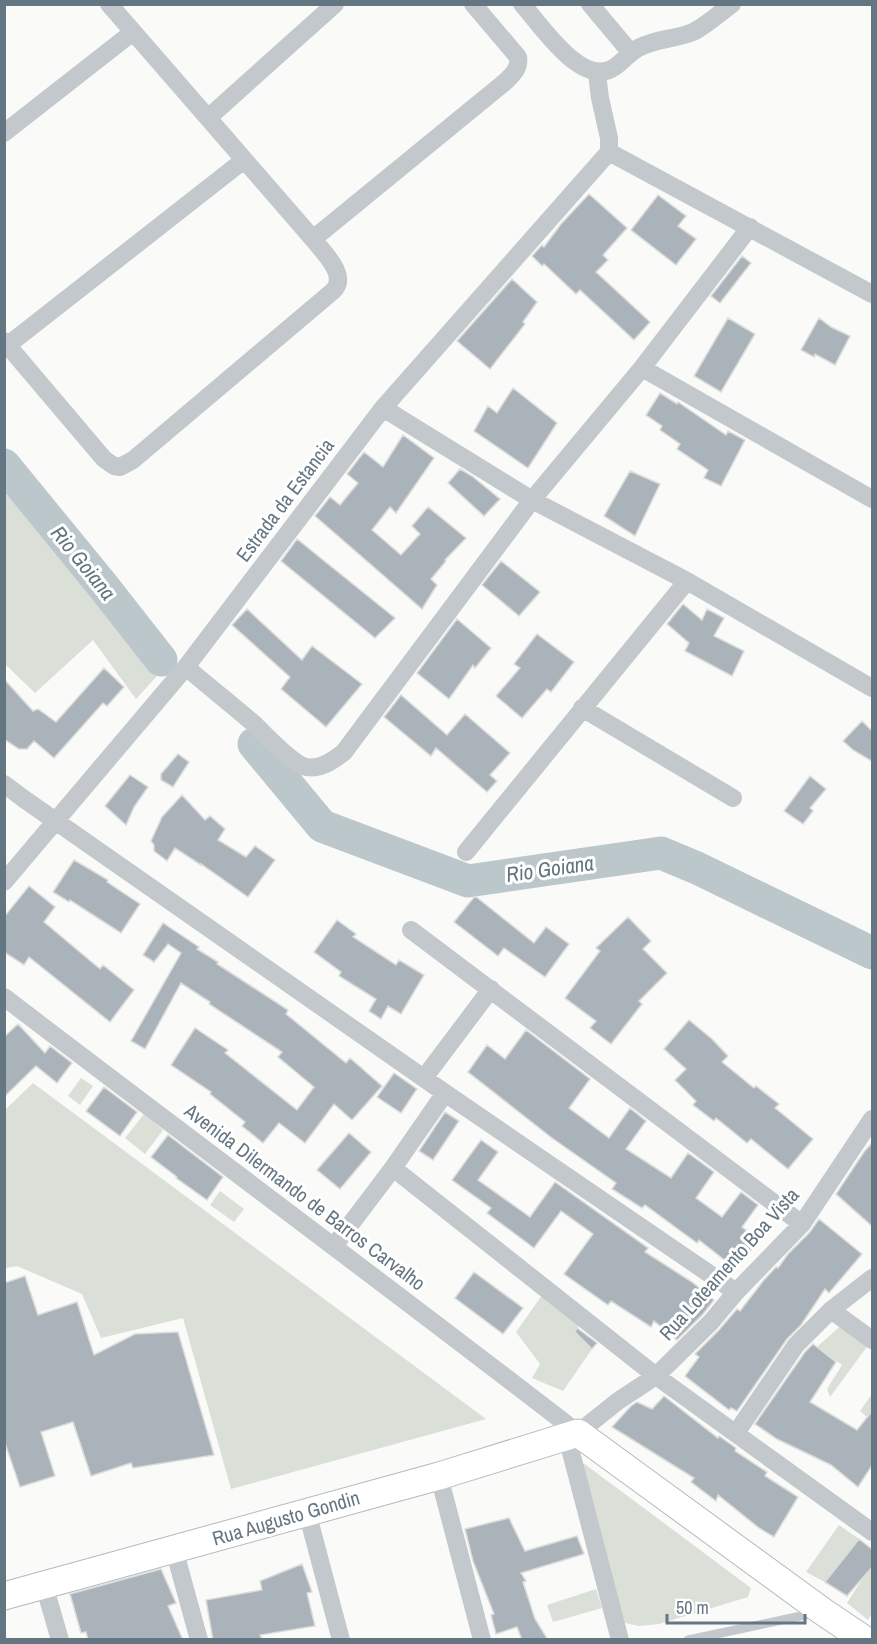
<svg xmlns="http://www.w3.org/2000/svg" width="877" height="1644" font-family="'Archivo Narrow',sans-serif">
<style>
.green{fill:#dadfd7}
.lines{fill:none;stroke-linecap:round;stroke-linejoin:round}
.river{stroke:#bbc7cb;stroke-width:33}
.building{fill:#aab3b9;stroke:#dcdcda;stroke-width:1.5}
.secondary-casing{stroke:#b3babf;stroke-width:29}
.lane{stroke:#c3c8cc;stroke-width:9}
.street{stroke:#c3c8cc;stroke-width:18}
.secondary{stroke:#fff;stroke-width:27}
.labels{text-anchor:middle;stroke-width:6;stroke-linejoin:round;paint-order:stroke}
.street-label{font-size:20px;fill:#657683;stroke:#fff}
.water-label{font-size:21px;font-style:italic;fill:#60757c;stroke:#fff}
</style>
<rect width="100%" height="100%" fill="#fafaf8"/>
<!-- green -->
<path class="green" d="M4,491L157,676L136,699L93,640L35,693L7,666L5,667Z
M81,1078L93,1086L80,1105L68,1096Z
M33,1083L486,1419L231,1489L183,1318L101,1338L82,1294L17,1266L5,1268V1110Z
M144,1114L163,1130L145,1154L125,1138Z
M220,1191L244,1209L234,1222L210,1205Z
M545,1291L583,1320L575,1332L592,1349L563,1391L532,1378L540,1364L516,1332Z
M846,1321L872,1340L830,1397L827,1389L842,1365L817,1347Z
M872,1394V1421L860,1411Z
M582,1463L586,1465L751,1588L748,1597L659,1624L639,1626L621,1622Z
M839,1525L859,1539L825,1582L806,1572Z
M872,1564V1613L868,1620L847,1603Z
M596,1589L602,1608L553,1622L547,1605Z"/>
<g class="lines">
<!-- river -->
<path class="river" d="M4,465L103,586L161,660
M254,744L322,826L468,881L661,853L697,868L872,953"/>
</g>
<!-- building -->
<path class="building" d="M589,194L627,228L603,255L608,260L596,272L650,322L634,340L580,290L576,294L544,264L542,266L532,256L542,245L544,247L561,224Z
M658,195L686,216L678,226L696,239L676,265L631,230Z
M742,256L751,263L720,303L711,296Z
M512,279L537,302L523,322L525,324L490,369L457,341Z
M728,318L755,334L721,392L694,376Z
M819,318L831,327L850,336L835,365L815,354L814,357L801,350Z
M513,388L557,423L528,468L474,431L488,406L497,413Z
M660,393L677,404L678,402L726,435L728,431L745,440L721,486L704,478L708,470L677,449L680,444L660,430L662,426L646,415Z
M403,435L434,458L396,513L390,507L372,530L401,555L420,534L412,526L428,507L466,538L445,560L446,561L431,579L437,585L422,609L315,516L330,497L340,505L358,483L347,474L364,452L383,467Z
M460,469L472,476L500,499L484,516L448,483Z
M630,471L660,484L635,536L604,516Z
M297,539L395,618L375,638L281,561Z
M501,561L540,592L519,616L482,585Z
M683,604L702,620L707,609L724,618L714,636L744,651L732,676L685,651L689,643L667,624Z
M247,609L302,660L312,646L362,684L326,727L281,689L290,677L232,625Z
M457,619L491,648L475,668L473,665L449,699L417,673Z
M537,634L574,662L551,692L547,689L522,718L496,696L520,668L514,664Z
M104,668L124,687L107,706L103,703L54,758L34,741L27,749H19L4,739V679L33,711L38,709L56,722Z
M401,695L447,735L465,714L510,753L490,775L497,781L487,792L436,748L431,756L384,717Z
M862,721L873,732V762L853,750L843,741Z
M178,754L189,762L173,787L161,780V774Z
M130,775L148,787L134,807L126,825L105,806Z
M810,776L826,789L810,808L813,811L803,824L784,811Z
M182,795L205,820L210,816L225,829L218,840L246,857L255,846L275,860L248,897L201,864V865L175,848L167,861L154,851V845L151,841L162,817Z
M74,860L108,880L107,882L140,904L121,933L70,900L69,902L53,892Z
M29,886L55,907L44,922L100,969L103,965L134,990L110,1022L29,957L24,965L4,952V917Z
M475,896L534,943L546,927L569,944L545,977L504,948L498,956L454,922Z
M628,917L651,941L643,949L667,973L639,1001L642,1004L611,1044L590,1028L596,1021L565,998L600,951L596,948Z
M337,920L356,934L353,937L396,965L399,960L424,975L401,1014L388,1006L381,1019L369,1011L376,999L339,976L341,972L314,952Z
M163,923L199,947L197,949L218,962L217,964L288,1010L286,1014L346,1063L350,1058L382,1086L352,1120L334,1104L305,1143L279,1123L263,1143L242,1126L245,1122L210,1094L211,1092L171,1065L195,1028L228,1050L225,1053L297,1110L314,1087L278,1057L282,1052L209,1004L210,1002L181,983L145,1049L131,1041L181,953L168,944L154,962L143,955Z
M689,1020L712,1039L728,1056L722,1062L754,1088L756,1086L779,1104L775,1108L813,1139L788,1169L751,1139L747,1143L716,1118L714,1121L693,1105L696,1101L675,1080L686,1069L664,1049Z
M18,1024L45,1053L50,1046L72,1063L57,1083L36,1066L4,1097V1037Z
M526,1030L590,1079L569,1108L609,1138L630,1108L646,1121L626,1149L671,1178L688,1153L714,1172L696,1198L722,1217L741,1192L758,1205L742,1227L759,1240L736,1269L699,1240L697,1243L645,1205L642,1208L612,1189L616,1183L552,1138L468,1072L487,1045L505,1059Z
M394,1073L417,1089L401,1113L377,1097Z
M104,1087L137,1112L120,1136L86,1111Z
M445,1112L459,1121L433,1160L419,1151Z
M349,1133L371,1152L340,1189L317,1170Z
M168,1135L223,1177L207,1200L176,1178L177,1177L151,1157Z
M481,1140L498,1152L478,1180L530,1217L555,1182L648,1248L645,1252L692,1282L714,1300L703,1314L677,1340L654,1321L651,1327L611,1301L608,1305L564,1274L593,1234L561,1211L534,1248L487,1213L491,1208L452,1180Z
M873,1142V1227L836,1194L864,1152Z
M819,1219L862,1254L829,1293L825,1289L801,1325L787,1339L737,1411L731,1408L729,1410L685,1376L699,1357L695,1354L719,1330L737,1309L740,1311L764,1280L776,1267L778,1268L788,1254L810,1232Z
M474,1272L523,1308L503,1334L455,1298Z
M25,1276L38,1315L77,1302L94,1355L135,1334L178,1332L214,1455L133,1468L131,1463L91,1476L73,1422L41,1432L55,1476L20,1487L4,1440V1283Z
M577,1328L597,1343L592,1349L575,1332Z
M813,1344L836,1362L810,1402L857,1430L873,1410V1464L858,1487L831,1465L777,1439L755,1424L805,1352Z
M664,1396L718,1438L719,1436L736,1448L735,1451L767,1472L765,1476L798,1497L774,1537L759,1528L718,1495L716,1501L691,1482L694,1478L612,1427L631,1406L637,1402L652,1409Z
M509,1518L525,1551L577,1536L584,1554L521,1573L526,1581L523,1582L535,1619L548,1640H522L517,1627L496,1634L491,1615L494,1614L473,1561L465,1529Z
M859,1539L873,1550V1566L847,1596L825,1582Z
M302,1564L312,1592L307,1593L315,1626L260,1635L263,1640H213L206,1600L262,1590L260,1581Z
M161,1569L176,1603L168,1606L183,1640H88L86,1632L81,1633L70,1594Z"/>
<g class="lines">
<!-- secondary casing -->
<g class="secondary-casing">
<path id="secondary" d="M4,1596L439,1476L578,1433L822,1611L865,1640"/>
</g>
<!-- lane -->
<path class="lane" d="M688,1640L815,1613"/>
<!-- street -->
<path class="street" d="M522,4C540,24 578,82 609,70C618,67 623,59 630,54C635,49 644,45 651,43C665,38 681,38 695,31C708,24 720,13 732,4
M590,4L631,53
M597,73L600,98L609,138V152
M208,118L335,4
M4,133L133,32
M609,152L872,294
M313,239L505,82C512,75 520,69 518,57L473,4
M4,341L104,459L114,466L120,467L133,460L333,291C349,276 323,252 313,239L109,4
M8,345L244,160
M642,368L872,499
M383,408L532,500L687,581L872,688
M186,667C208,686 231,704 253,723C265,734 292,764 306,767C320,770 334,760 344,752L532,500L642,368L750,227
M582,708L733,798
M4,784L24,799L445,1093L736,1292
M466,852L687,581
M4,882L186,667L383,408L609,152
M411,930L802,1224
M4,997C195,1143 388,1286 578,1433L618,1401L656,1376L711,1322L736,1292L802,1224L872,1119
M424,1078L491,989
M393,1168L656,1376L872,1532
M334,1246L393,1168L445,1093
M831,1310L872,1340
M736,1433L796,1345L831,1310L872,1278
M567,1437L620,1640
M439,1476L482,1640
M307,1512L341,1640
M174,1549L199,1640
M44,1585L60,1640"/>
<!-- secondary -->
<use href="#secondary" class="secondary"/>
</g>
<g class="labels">
<!-- street labels -->
<g class="street-label">
<text transform="translate(285 500) rotate(-53)" y="7">Estrada da Estancia</text>
<text transform="translate(305 1197) rotate(37)" y="7">Avenida Dilermando de Barros Carvalho</text>
<text transform="translate(729 1264) rotate(-48)" y="7">Rua Loteamento Boa Vista</text>
<text transform="translate(286 1518) rotate(-16)" y="7">Rua Augusto Gondin</text>
</g>
<!-- water labels -->
<g class="water-label">
<text transform="translate(83 563) rotate(51)" y="7">Rio Goiana</text>
<text transform="translate(550 869) rotate(-8)" y="7">Rio Goiana</text>
</g>
</g>
<!-- border -->
<rect width="877" height="1644" fill="none" stroke="#657683" stroke-width="12"/>
<!-- scale -->
<path d="M667 1614v9h138v-9" fill="none" stroke="#657683" stroke-width="3"/>
<text x="676" y="1614" font-size="18" fill="#657683" stroke="#ffffff" stroke-width="4.5" paint-order="stroke">50 m</text>
</svg>
